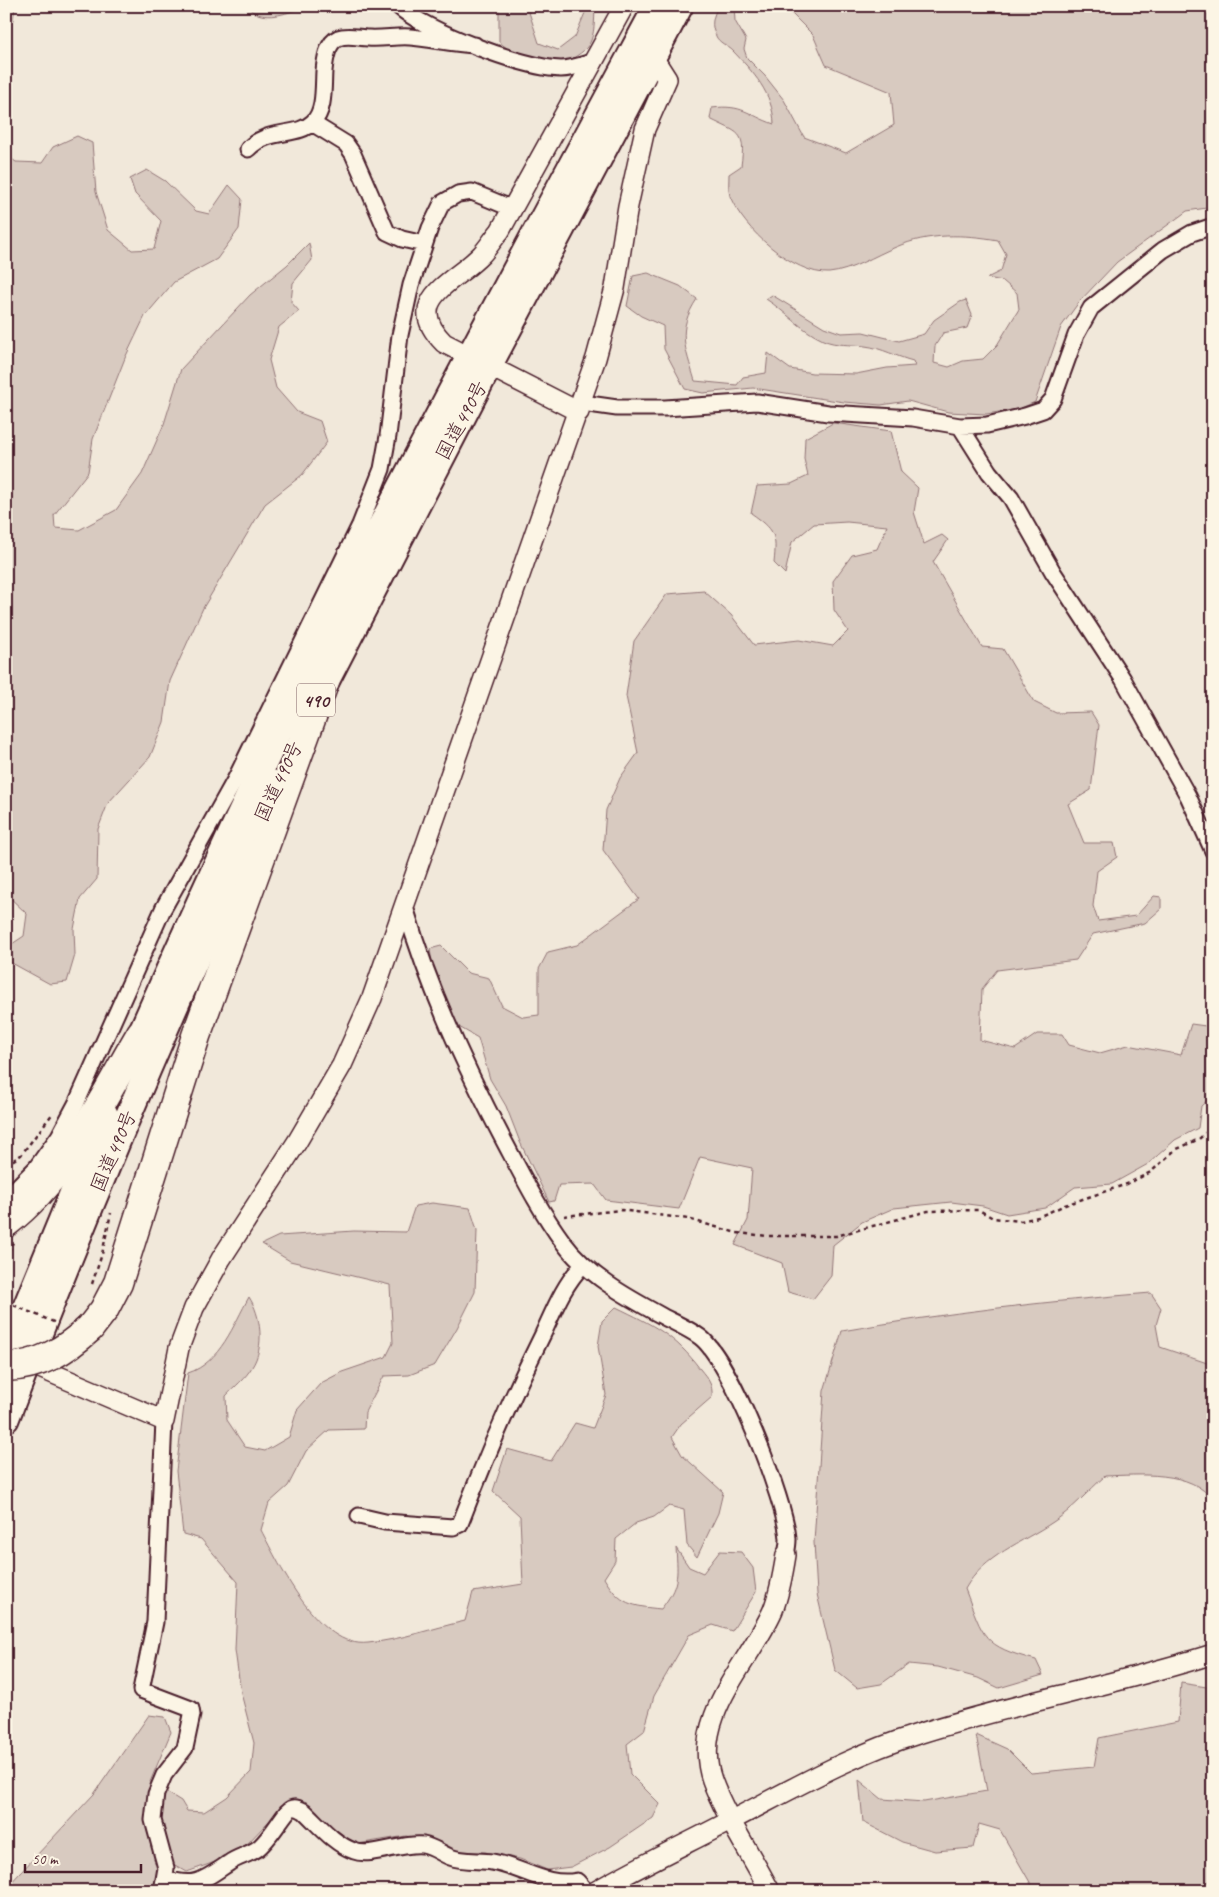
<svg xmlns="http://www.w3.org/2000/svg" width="1219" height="1897" font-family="Caveat,'Klee One',sans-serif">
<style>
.green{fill:#d8cac0;stroke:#917476}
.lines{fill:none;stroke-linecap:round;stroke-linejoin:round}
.minor-casing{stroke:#4a1f2b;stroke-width:19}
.tertiary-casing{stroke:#4a1f2b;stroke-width:22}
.trunk-casing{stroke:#4a1f2b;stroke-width:29}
.motorway-casing{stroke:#4a1f2b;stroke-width:31}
.path{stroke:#4a1f2b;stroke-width:2.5;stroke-dasharray:4 4;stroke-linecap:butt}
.minor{stroke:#fcf5e5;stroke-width:15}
.tertiary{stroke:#fcf5e5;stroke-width:19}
.trunk{stroke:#fcf5e5;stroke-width:25}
.motorway{stroke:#fcf5e5;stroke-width:28}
.motorway-bridge-casing{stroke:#4a1f2b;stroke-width:31;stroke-linecap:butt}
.path-bridge{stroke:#4a1f2b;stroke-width:2.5;stroke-dasharray:4 4;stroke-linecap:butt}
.motorway-bridge{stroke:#fcf5e5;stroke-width:28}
.labels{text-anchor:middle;stroke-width:4.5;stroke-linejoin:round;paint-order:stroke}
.shield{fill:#fcf5e5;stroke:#7f5f63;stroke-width:1}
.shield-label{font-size:19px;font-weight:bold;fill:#4a1f2b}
.street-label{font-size:20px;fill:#4a1f2b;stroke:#fcf5e5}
</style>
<rect width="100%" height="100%" fill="#f1e8da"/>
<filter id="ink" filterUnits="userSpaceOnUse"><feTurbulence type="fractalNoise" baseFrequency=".02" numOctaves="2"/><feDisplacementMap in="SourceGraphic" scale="10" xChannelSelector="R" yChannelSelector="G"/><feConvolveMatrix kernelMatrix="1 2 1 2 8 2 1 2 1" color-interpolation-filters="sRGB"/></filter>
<g filter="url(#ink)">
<!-- green -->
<path class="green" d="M6,6H15L13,20L6,32Z
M247,6H297L298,9C283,15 259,22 247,6Z
M499,6H527L539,43L558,50L575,37L587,8L595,6C594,41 594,48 562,64L512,52L499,42Z
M718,6H734L735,21L746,40L744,49L747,58L765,76L784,100L804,137L846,153L894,125L891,92L826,65L813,35L787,9L788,6H1213V207L1187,211L1117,262L1079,302L1061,327L1035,402L1019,409L986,414L948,412L908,401L881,405L844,402L753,388L703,393L685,389L664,349L663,326L641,316L627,306L633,276L648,273L680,286L697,299C676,331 685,347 695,381L737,385L743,377L766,373L768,353L790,369L812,373L856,374L887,368L915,366L913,361C897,357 882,348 865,346C850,344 837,346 823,340C801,330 786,312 766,299L772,295L824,327L841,333L863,332L899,341L924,334L934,320L960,302L966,300L972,315L967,328L943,333L935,346L934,363L949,367L963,361L983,359L997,345L1019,309L1017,293L1003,281L987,278L1001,271L1006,254L998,240C964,234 928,233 896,247C875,255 852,271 829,273C794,275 742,228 730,196C728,190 729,180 729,174L741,166C746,130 739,134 710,119L712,108C743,104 748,115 774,124C773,93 753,72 733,51C728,46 718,42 716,36C710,25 713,17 718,6Z
M77,136L92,143L96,192L108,230L132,250L154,249L161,221L135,194L130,179L147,170L165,181L196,211L209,214L229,185L242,199L239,229L217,259L174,282L145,316L125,358L93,439L88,472L54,515L55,528L79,530L116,510L142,474L164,424L181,369L250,295L287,265L309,243L312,260L293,283L291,302L299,311L279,327L269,360L276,388L297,412L320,421L327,442L302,475L265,504L203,608L170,681L164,722L150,757L108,803L98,829L97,879L80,899L74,929L75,955L67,982L50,984L10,962L6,948L24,936L27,914L6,894V155L16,162L42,163L53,147Z
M833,423L891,431L901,472L918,488L914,512L924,544L942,535L948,540L933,562L982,647L1003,649L1034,702L1056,713L1091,712L1099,725L1091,790L1068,804L1084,843H1114L1117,857L1097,871L1093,906L1098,921L1136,916L1154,896L1161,897V909L1145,923L1093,934L1076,960L997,970L982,989L980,1040L1015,1049L1037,1034H1062L1069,1045L1100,1053L1128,1045L1181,1055L1191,1024L1213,1027V1095L1201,1106L1198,1128L1175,1140L1148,1164L1112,1184L1075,1187L1045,1208L1007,1214L983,1206L951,1202L894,1208L862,1222L833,1245L831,1276L813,1299L788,1292L782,1263L735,1245L748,1220L752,1168L700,1157L679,1209L606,1200L594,1184L559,1185L554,1201L549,1202L520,1142L506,1106L490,1079L478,1038L459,1027L434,976L430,949L441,946L468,973L489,978L502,1006L523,1017L539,1015V969L548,952L577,945L639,899L603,850L606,810L620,778L638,753L626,696L634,641L667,594L704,591L731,615L754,645L799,640L833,646L848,631L834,610L833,581L852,555L877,549L887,526L847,522L814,524L792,542L785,574L774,563C777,534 775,530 751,513L757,486L791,484L808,476L804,459L805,438Z
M432,1203L470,1208L477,1230L475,1292L457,1328L435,1365L409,1375L384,1376L365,1412L364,1429L329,1430L306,1451L288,1486L269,1503L261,1530C280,1566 319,1649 368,1643C400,1640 433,1628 465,1621L473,1592L523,1584L520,1516L493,1491L507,1449L551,1461L575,1423L593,1428L606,1395L598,1346L602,1321L616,1307C653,1325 675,1335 700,1369C708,1379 713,1384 712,1397L681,1424L672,1437L682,1455L723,1492L718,1513L697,1557L687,1545L684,1510L669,1506L654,1517L636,1523L616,1539L615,1561L604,1578C620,1605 632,1606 661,1609C679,1586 678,1577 676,1548L689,1567L703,1573L720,1551L741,1552L753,1568L756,1592L732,1631L713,1625L689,1635L654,1696L644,1731L627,1744L630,1774L660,1804L653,1818L610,1847L571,1867L547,1870L520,1859L485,1852H453L433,1841L406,1836L357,1844L285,1804L248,1843L226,1858L187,1872L173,1864L161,1865L152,1891H75C63,1884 48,1889 36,1891C26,1892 16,1891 7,1891L6,1888L94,1794L149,1715L165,1717L171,1732L150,1782L181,1801L187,1811L204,1812L227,1797L251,1772L254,1743L241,1693L235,1650L238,1582L201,1539L183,1534L176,1471L188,1373C220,1363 234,1324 249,1297C261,1315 265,1347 252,1367C246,1378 234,1387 226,1396L227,1420L245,1447L265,1451L289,1437L297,1410L321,1383L342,1372L386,1357L393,1343L390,1285L290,1261L262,1244L279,1236L354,1231L406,1232L415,1206Z
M1151,1293L1161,1308L1156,1325L1160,1347L1213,1365V1501C1193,1469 1137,1475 1105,1476C1088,1491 1072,1510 1053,1522C1022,1543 984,1555 965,1589C984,1638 982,1646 1036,1660L1043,1675L999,1688L978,1678L938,1667L909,1664L881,1684L857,1688L835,1670L817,1594L814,1542L824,1391L842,1331C944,1313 1048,1301 1151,1293Z
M1181,1683L1213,1688V1891H1035L1000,1830L979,1824L973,1848L935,1851L902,1842L863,1822L859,1780L882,1799L924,1802L987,1791L976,1735L1007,1749L1031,1773L1094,1767L1099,1738L1178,1722Z"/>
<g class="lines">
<!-- minor casing -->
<g class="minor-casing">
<path id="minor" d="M398,6C425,31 524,68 561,69C572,69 585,64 595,61
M312,123L346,144L353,154L387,232L402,239L424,244
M248,149C269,127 297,138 313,122C325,111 323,87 324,71C325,60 327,43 338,38C348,34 359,38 368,38C383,39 396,36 410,37C432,39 453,44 475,45
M582,403L617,408H665L757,402L828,413L913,418L960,426L987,425L1025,416L1043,410L1053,399L1076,335L1091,308L1163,250L1192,233L1213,226
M960,426L989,472L1011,498L1053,572L1123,679L1188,796L1213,851
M405,907C429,989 464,1065 504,1141C522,1175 540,1211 563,1242C587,1275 627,1297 662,1316C675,1323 689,1329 700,1337C730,1359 786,1502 788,1539C788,1544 787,1550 786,1555
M6,1198L36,1168L59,1136L76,1104L163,909L235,780L360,525L382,469L388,436L400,335L411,285L430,228L442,203L458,194L472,192L513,209
M359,1516L385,1522L453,1527L460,1524C485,1459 512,1396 543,1334C554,1310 564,1284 583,1265
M165,1878C195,1889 205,1879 229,1863C237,1857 248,1855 257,1849C268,1841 278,1823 287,1812C293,1806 296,1807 304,1811C319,1825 334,1844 354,1851C371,1858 402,1842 423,1845C434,1847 440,1853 450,1857C463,1862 479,1860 492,1862C522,1867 546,1887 577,1881L586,1891
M162,1891L166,1868L153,1820L156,1794L164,1775L185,1748L192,1715L191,1709L141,1690L155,1622L164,1421"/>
</g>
<!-- tertiary casing -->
<g class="tertiary-casing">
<path id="tertiary" d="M579,412L444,343C401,300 454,283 481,255C488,248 493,239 500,231L624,6
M28,1363L164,1421L179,1348L194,1308L221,1259L297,1142L342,1065L372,998L596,358L615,288L628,206L645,129L667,79L653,57
M596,1891C641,1865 688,1843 734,1819C794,1788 853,1754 918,1734C1015,1703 1116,1685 1213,1654
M770,1891C752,1856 725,1816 712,1780C690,1717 750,1663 773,1610C780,1592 783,1574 786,1555"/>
</g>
<!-- trunk casing -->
<g class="trunk-casing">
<path id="trunk" d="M317,699L489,366L680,6
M132,1053C207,882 286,713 370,547C463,365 560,186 657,6
M6,1355L105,1114
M6,1419C89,1204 178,991 277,783"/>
</g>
<!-- motorway casing -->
<g class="motorway-casing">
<path id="motorway" d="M6,1223C68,1175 102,1099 141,1033
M90,1328L104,1310L118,1283L196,1036L325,681
M6,1344L28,1363"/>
</g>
<!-- path -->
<path class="path" d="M6,1165L21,1155L53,1113
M564,1216L621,1210L688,1219L737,1233L768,1236H836L928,1211L979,1210L993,1218L1021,1221L1038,1217L1065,1205L1127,1184L1151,1172L1175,1150L1199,1139L1213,1126
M6,1259L13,1242
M92,1284L102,1254L111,1213"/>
<!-- minor -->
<use href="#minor" class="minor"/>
<!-- tertiary -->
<use href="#tertiary" class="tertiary"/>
<!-- trunk -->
<use href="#trunk" class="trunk"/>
<!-- motorway -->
<use href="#motorway" class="motorway"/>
<!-- motorway-bridge casing -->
<g class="motorway-bridge-casing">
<path id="motorway-bridge" d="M6,1367C40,1366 66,1350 90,1328"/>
</g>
<!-- path-bridge -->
<path class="path-bridge" d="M6,1302L56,1323"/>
<!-- motorway-bridge -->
<use href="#motorway-bridge" class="motorway-bridge"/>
</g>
</g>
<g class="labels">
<!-- shield labels -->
<rect class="shield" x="297" y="683.5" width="38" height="33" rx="4"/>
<g class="shield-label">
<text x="316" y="707">490</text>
</g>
<!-- street labels -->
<g class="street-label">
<text transform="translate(461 420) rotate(-62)" y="7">国道490号</text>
<text transform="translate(278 781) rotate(-65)" y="7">国道490号</text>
<text transform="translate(113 1151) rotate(-67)" y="7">国道490号</text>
</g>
</g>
<!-- margin -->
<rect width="1219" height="1897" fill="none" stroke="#fcf5e5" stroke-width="25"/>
<rect x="12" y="12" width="1194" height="1872" fill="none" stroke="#4a1f2b" stroke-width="2" filter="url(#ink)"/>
<!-- scale -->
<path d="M25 1864v8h116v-8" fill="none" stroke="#4a1f2b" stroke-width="2.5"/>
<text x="32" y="1864" font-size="15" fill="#4a1f2b" stroke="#fcf5e5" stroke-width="4" paint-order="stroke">50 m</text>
</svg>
